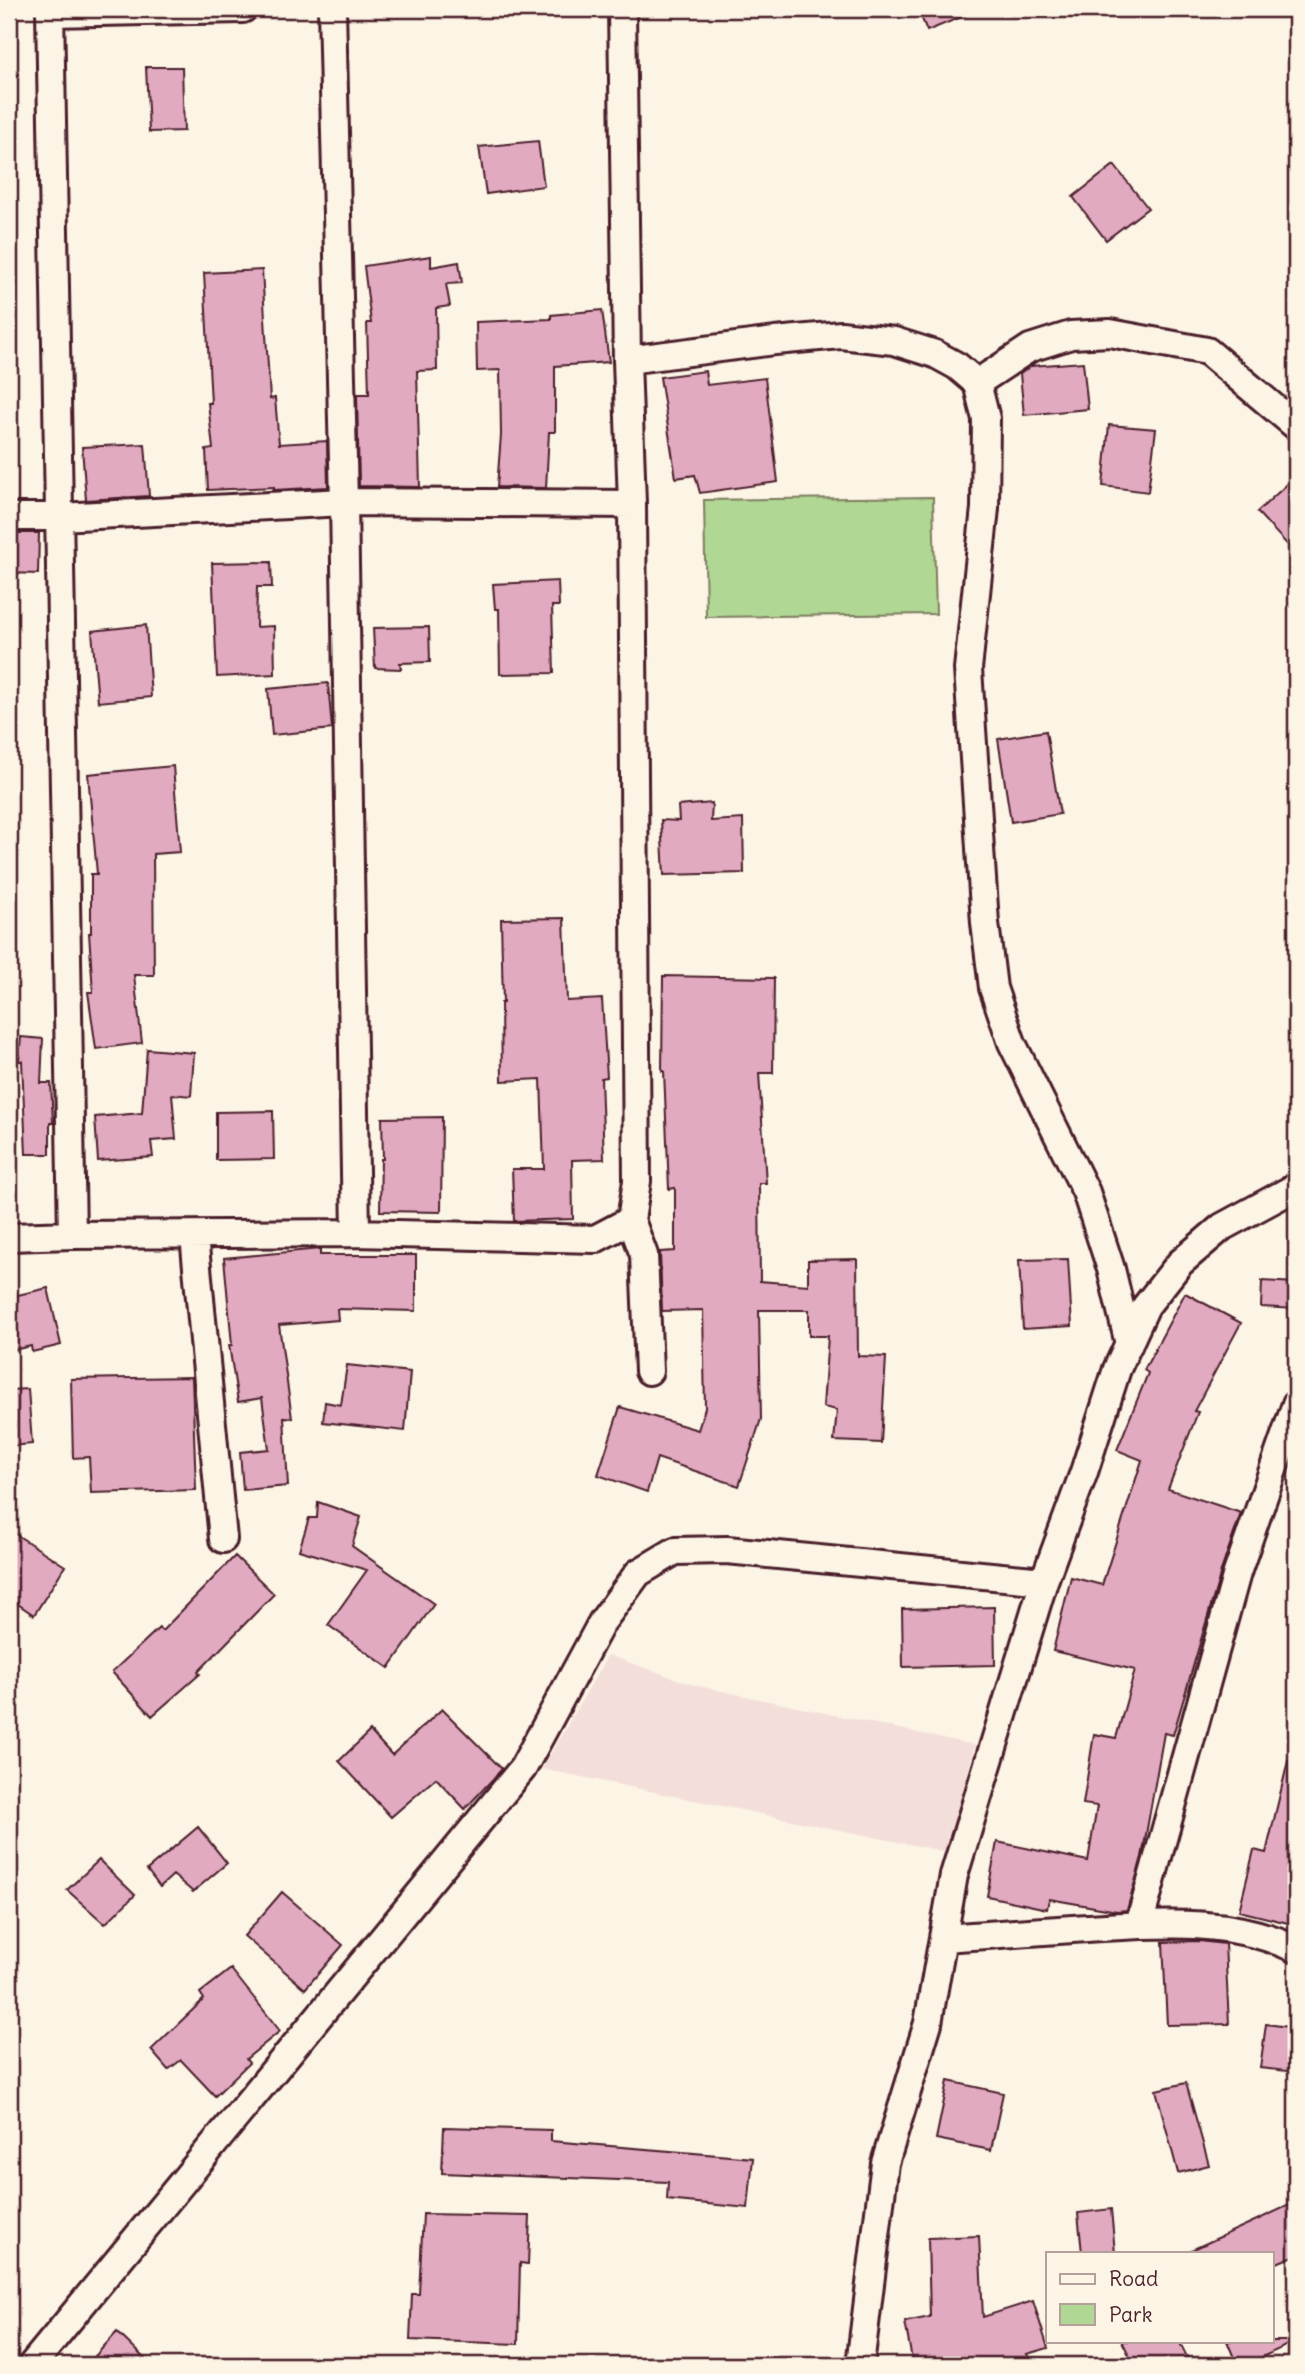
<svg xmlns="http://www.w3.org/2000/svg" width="1305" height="2374" font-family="Delius,sans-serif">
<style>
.built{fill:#f4deda}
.green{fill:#b0d793;stroke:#7d7b5f;stroke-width:2}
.building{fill:#e1aac1;stroke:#4a1f2b;stroke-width:2}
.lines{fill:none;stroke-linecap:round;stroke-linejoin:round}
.minor-casing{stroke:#4a1f2b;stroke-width:32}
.minor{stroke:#fcf5e5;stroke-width:26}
</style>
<rect width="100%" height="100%" fill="#fcf5e5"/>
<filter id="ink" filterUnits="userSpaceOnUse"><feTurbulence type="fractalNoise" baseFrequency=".0143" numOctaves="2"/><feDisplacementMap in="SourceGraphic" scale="14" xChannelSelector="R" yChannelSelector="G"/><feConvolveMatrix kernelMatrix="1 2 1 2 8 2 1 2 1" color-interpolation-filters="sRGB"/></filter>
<g filter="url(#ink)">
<!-- built -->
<path class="built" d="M608,1655L694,1685L975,1745L947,1852L542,1769Z"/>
<!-- green -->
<path class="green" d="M933,497L936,614L706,617L704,500Z"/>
<!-- building -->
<path class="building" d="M918,9H981L927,31Z
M146,67H182L184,131L149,132Z
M538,141L544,186L486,194L479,147Z
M1114,165L1148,208L1106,240L1073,197Z
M431,256V267L459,262L462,283L446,284L450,306L436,308L437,370L417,371L420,487L359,486L357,394H369L367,323H371L364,266Z
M262,270L270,399L275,398L279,444L327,441L328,487L274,490V487L208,490L206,450L213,449L208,403H211L204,273Z
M602,310L609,362L555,366V432H549L546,488L497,487L501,435L500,370L477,371L476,322L551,319V315Z
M1083,362L1088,409L1024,415L1020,374L1031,366Z
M705,371L707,385L765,378L778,482L700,493L695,475L676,478L660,377Z
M1109,425L1156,429L1148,492L1103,486Z
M145,444L149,496L86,500L82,447Z
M1296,476V554L1257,512Z
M9,533H39L38,574L9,573Z
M271,562L272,587H257L256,627L274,626L275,674L217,677L212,563Z
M558,581L559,606H552L554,673L500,674L499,609H495L493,584Z
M146,625L151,697L98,702L92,631Z
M429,627L430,662L400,663L401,669L375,668L373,628Z
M328,683L332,729L272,735L268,689Z
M1046,731L1060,814L1011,822L998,739Z
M173,766L180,852L153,854L154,975H134L142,1043L96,1049L88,992H93L89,933H91V874H97L88,774Z
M712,803L711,821L743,819L744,873L664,875L661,820L679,821L678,806Z
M564,918L567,1001L602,999L607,1077L601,1078L604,1159L572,1160L573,1219L514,1221L512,1169H544L541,1079L502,1081L501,1003H503L501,919Z
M663,976L774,978L773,1073H759L766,1183H759L760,1281L808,1285V1260L857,1259L858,1356L886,1357L881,1443L834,1441L837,1410L823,1407L828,1336H809V1310H759L761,1419L739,1486L657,1458L647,1492L598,1475L620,1407L698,1430L705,1408L703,1310L662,1311L660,1252L675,1251V1188L669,1189L664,1071H662Z
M21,1037L43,1039L41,1083H51L53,1123H50V1154H26L22,1061H19Z
M147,1049L194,1053L191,1096L172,1094L176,1139L151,1141L153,1157L98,1161L95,1117L142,1113Z
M273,1111L274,1159L216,1160V1112Z
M442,1117L441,1212L380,1211L381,1159H383L382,1118Z
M320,1249V1255H416V1311L337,1309L338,1320L279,1325L292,1418L284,1417L288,1486L243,1490L240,1452L269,1449L262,1398L238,1402L229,1345H232L224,1258Z
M1068,1259L1072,1326L1023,1329L1019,1260Z
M1262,1281L1296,1283V1309L1261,1307Z
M48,1288L61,1345L32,1352L31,1346L9,1351V1297Z
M1185,1293L1241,1323L1194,1411L1198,1412L1168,1489L1241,1513L1222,1568L1173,1735L1164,1733L1142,1857L1127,1910L1117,1911L1049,1899L1047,1909L987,1896L997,1842L1088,1861L1097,1806L1083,1804L1094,1734L1116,1738L1135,1670L1053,1651L1071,1577L1102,1585L1142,1460L1117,1450L1148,1373L1144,1370Z
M347,1365L410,1372L405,1431L323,1422L325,1402L341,1405Z
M192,1377L196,1490L91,1493L89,1457L73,1458L71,1379Z
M28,1389L32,1444L9,1446V1390Z
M318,1502L361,1517L352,1546L434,1604L389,1668L328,1625L367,1570L299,1550L309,1518H317Z
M9,1530L65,1566L34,1615L9,1598Z
M235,1556L274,1594L198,1672L200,1674L152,1716L112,1672L159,1628L162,1631Z
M994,1607L995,1665L903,1667L902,1609Z
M442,1709L502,1769L465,1809L436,1778L391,1817L339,1761L370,1731L392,1755Z
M1288,1761L1296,1762V1925L1239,1911L1254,1850L1266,1853Z
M198,1827L227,1863L193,1892L173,1875L160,1887L147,1870Z
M99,1860L135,1895L105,1924L67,1890Z
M282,1892L343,1945L305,1989L244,1936Z
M1199,1941L1225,1944L1229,2024L1167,2025L1163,1942Z
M231,1969L280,2031L246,2059L249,2063L215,2096L181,2060L168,2070L151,2050L204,1999L200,1993Z
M1266,2024L1296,2028V2072L1260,2068Z
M948,2081L1003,2093L991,2150L936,2139Z
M1186,2083L1209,2165L1178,2173L1156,2090Z
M444,2127L551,2130V2141L753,2158L748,2208L667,2200L668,2182L442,2173Z
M1296,2202V2255L1272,2265V2253H1185Z
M1111,2209L1115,2253H1082L1078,2213Z
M423,2214L530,2216L528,2264L520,2263L518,2344L410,2340L412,2294H419Z
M979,2236L983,2317L1033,2301L1048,2348L1027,2354L1032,2365H913L905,2322L930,2317L928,2238Z
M117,2332L151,2365H87Z
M1122,2341H1179L1191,2365H1134Z
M1227,2341H1296L1245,2365H1237Z"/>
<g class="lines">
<!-- minor casing -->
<g class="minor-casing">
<path id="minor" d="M50,9L72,1235
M332,9L344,502L356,1233
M50,13L243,9
M627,360L775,341L841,335L894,341L935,354L957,366L977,383L986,419L985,508L968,669L985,923L993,988L1012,1043L1086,1192L1111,1269L1129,1344
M977,383L1030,348L1071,335L1110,333L1207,351L1296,426
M9,517H59L344,502L632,504
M631,1220L644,1255L649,1371
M194,1236L223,1539
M9,1237L72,1235L356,1233L595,1239L631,1220L637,1181L632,504L627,360L622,9
M1139,1925L1237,1573L1296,1404
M943,1938C991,1935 1039,1931 1087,1928C1158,1924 1231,1917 1296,1949
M32,2365L523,1768L602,1622L638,1573L675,1551L727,1550L1044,1581
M860,2365L885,2163L928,2023L954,1875L1044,1581L1084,1472L1117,1369L1146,1306L1180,1263L1222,1227L1296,1187"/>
</g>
<!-- minor -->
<use href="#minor" class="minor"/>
</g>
</g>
<!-- margin -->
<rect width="1305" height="2374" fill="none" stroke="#fcf5e5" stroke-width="35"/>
<rect x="18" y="18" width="1270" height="2339" fill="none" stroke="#4a1f2b" stroke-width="2.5" filter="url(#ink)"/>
<!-- legend -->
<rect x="1046" y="2252" width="228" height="91" fill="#fcf5e5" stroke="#b59f9b" stroke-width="2"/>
<rect x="1060" y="2274" width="35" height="10" fill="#fcf5e5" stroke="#b59f9b" stroke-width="2"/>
<text x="1109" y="2286" font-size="21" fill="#4a1f2b">Road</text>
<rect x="1060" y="2304" width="35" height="21" fill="#b0d793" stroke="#b59f9b" stroke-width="2"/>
<text x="1109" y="2322" font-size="21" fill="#4a1f2b">Park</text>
</svg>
